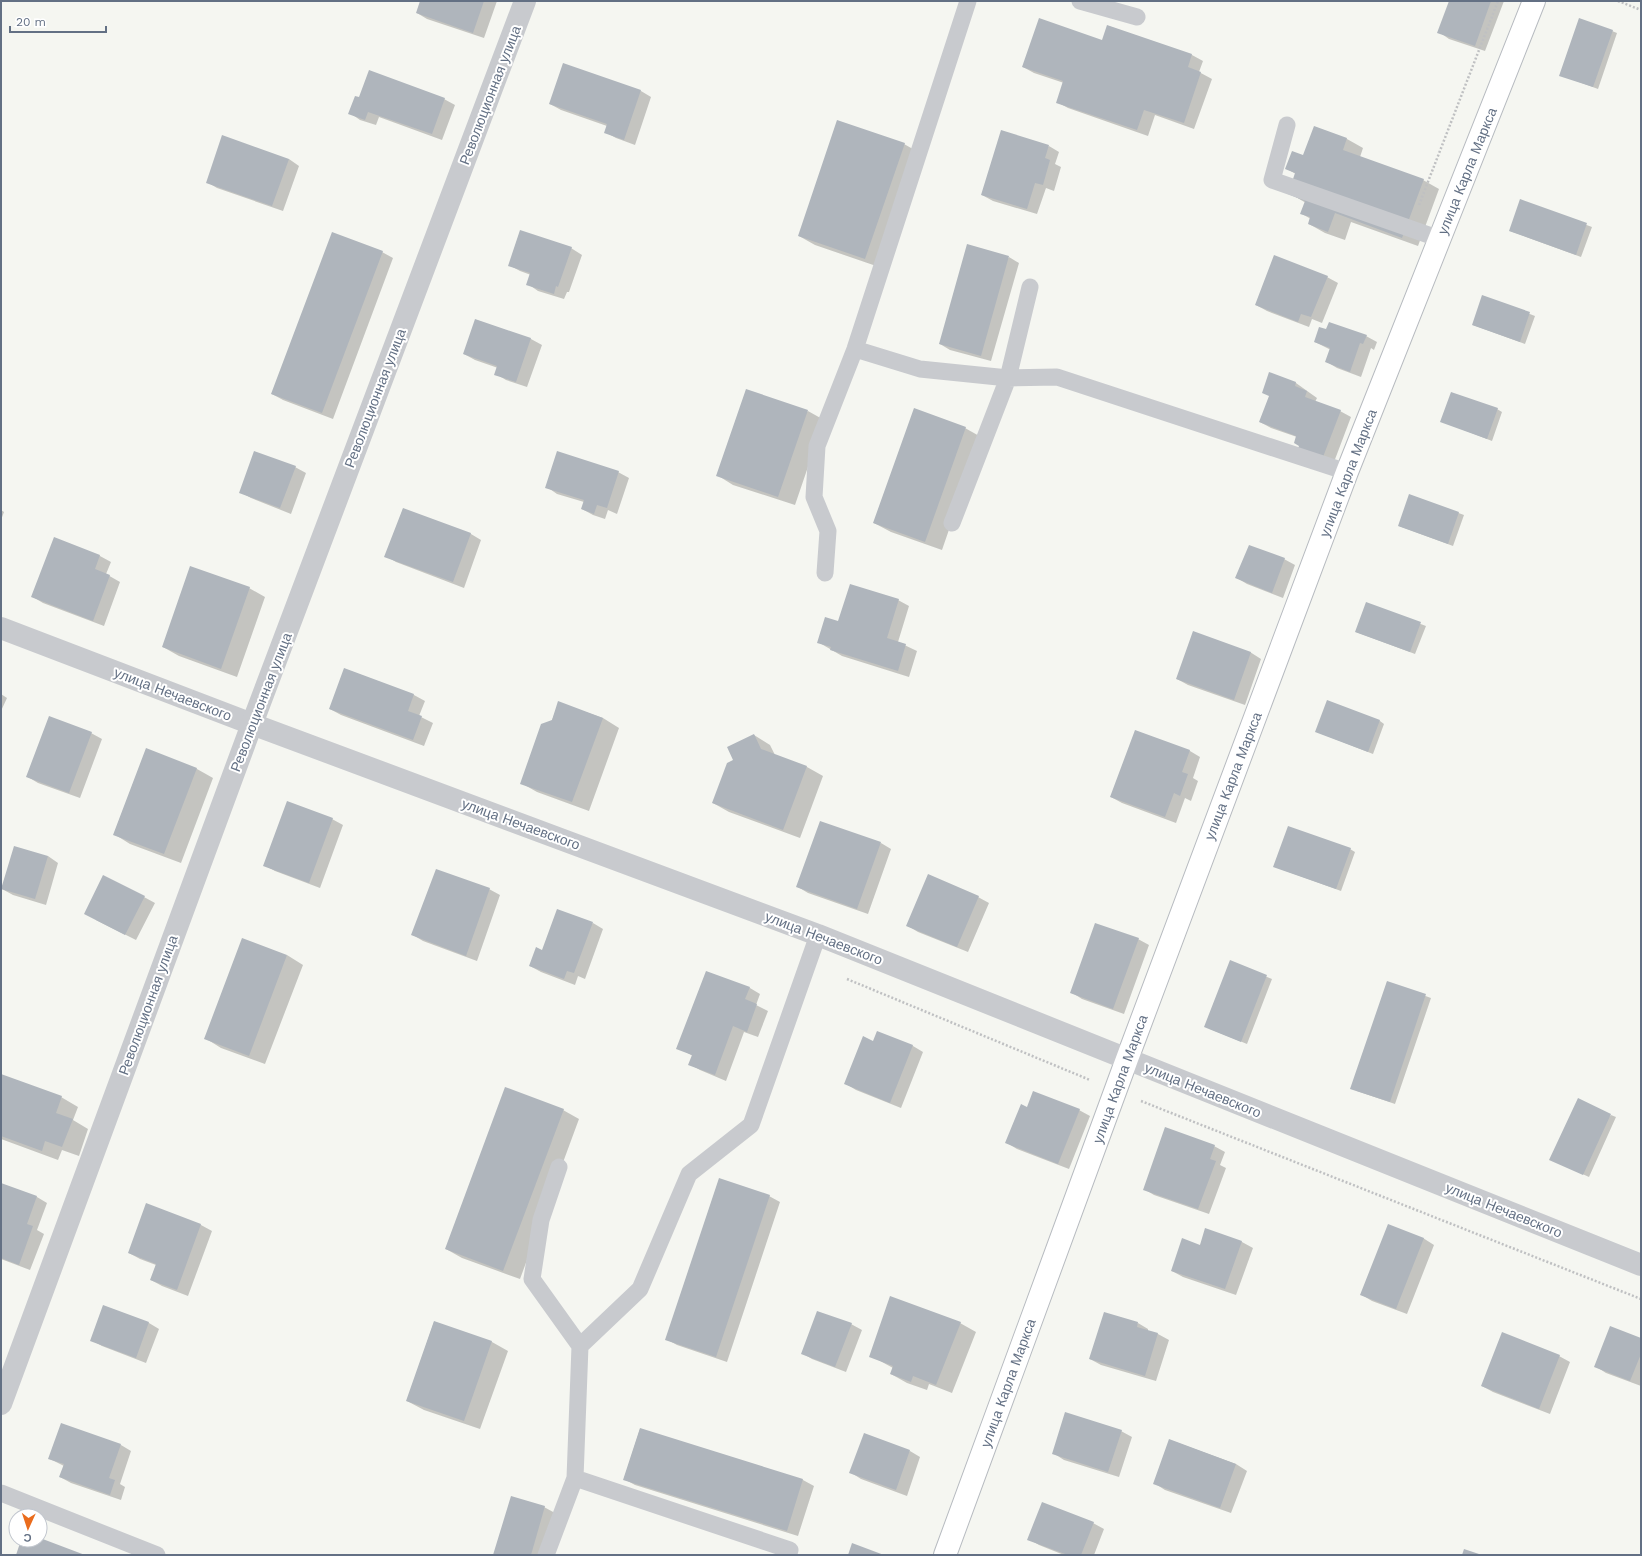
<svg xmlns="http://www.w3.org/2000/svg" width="1642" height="1556" font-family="'Work Sans',sans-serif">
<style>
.shadow{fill:#0003}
.building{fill:#afb5bc}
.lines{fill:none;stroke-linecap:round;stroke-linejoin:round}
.secondary-casing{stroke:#b7bbc0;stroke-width:24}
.path{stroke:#bfc0c2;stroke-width:2.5;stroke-dasharray:2 2;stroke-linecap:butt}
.service{stroke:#c8cace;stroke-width:17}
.minor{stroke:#c8cace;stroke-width:22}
.tertiary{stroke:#c8cace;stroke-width:22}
.secondary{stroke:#fff;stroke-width:22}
.labels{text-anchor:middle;stroke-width:4;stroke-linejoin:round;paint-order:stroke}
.street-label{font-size:14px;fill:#637084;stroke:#fff}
</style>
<rect width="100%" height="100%" fill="#f5f6f1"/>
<!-- shadow -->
<path class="shadow" d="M421,1H497L484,38L427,19L417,13Z
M1450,1H1504L1485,51L1449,39L1439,32Z
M1108,26L1192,55L1203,61L1199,72L1212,79L1194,129L1155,115L1148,136L1068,108L1057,102L1064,83L1034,73L1023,67L1103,41Z
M1612,31L1617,33L1598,89L1560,75Z
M641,91L651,97L635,145L616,138L605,132L607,126L561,110L550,104Z
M360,98L444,99L455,105L442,140L379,117L376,125L360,120L350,113Z
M1315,127L1347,139L1363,148L1360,157L1423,180L1439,189L1418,246L1351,222L1345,240L1325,233L1309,224L1311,219L1302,214L1306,203L1289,193L1296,174L1287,169L1304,157Z
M904,144L920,153L882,268L815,245L799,236Z
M1049,146L1059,152L1055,164L1061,167L1054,191L1046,188L1037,214L993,201L982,195Z
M289,159L299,166L283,211L217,188L207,182Z
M1521,201L1592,227L1581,257L1510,231Z
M571,248L582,255L569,292H567L564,299L538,291L528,284L531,275L520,271L509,265Z
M382,252L393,258L333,419L283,400L272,394Z
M1009,257L1019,263L991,361L950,350L940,344Z
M1327,277L1338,283L1322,323L1312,319L1309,327L1267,311L1256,305Z
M1483,296L1535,316L1525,344L1473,325Z
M476,320L531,339L542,345L527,387L506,380L496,374L498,368L475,360L464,354Z
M1366,336L1377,342L1374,350L1371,348L1361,377L1337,368L1327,362L1331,350L1315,342Z
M1270,373L1296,383L1317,398L1315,402L1340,411L1351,417L1334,462L1300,446L1297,437L1271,428L1260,422L1270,396Z
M1497,409L1502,412L1492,441L1441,421Z
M808,411L824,420L795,505L733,485L717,475Z
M965,428L981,437L942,550L891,532L874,523Z
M295,467L306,473L291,514L251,498L240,492Z
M618,472L629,478L617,514L608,510L605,519L593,515L582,509L584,502L557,494L547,487Z
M1410,495L1464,515L1453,546L1399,526Z
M403,509L471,534L481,540L464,588L396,562L386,556Z
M1,510L4,512L1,520Z
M55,539L100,556L111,562L106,574L120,582L104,626L43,603L33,597Z
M1284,559L1295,565L1283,598L1247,584L1237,578Z
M249,588L265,597L237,677L179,656L163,647Z
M898,600L909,606L898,642L917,651L909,677L842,656L818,642L839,622Z
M1367,604L1426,626L1415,654L1356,632Z
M1250,652L1261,659L1245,705L1188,685L1177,679Z
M345,669L414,695L425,701L419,716L433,723L424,746L341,715L330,709Z
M1,694L7,698L1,711Z
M559,703L603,718L619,728L589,811L537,792L521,783L552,720Z
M1380,721L1384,724L1373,754L1317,732Z
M1136,731L1190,751L1200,757L1193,778L1198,781L1191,801L1185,798L1176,823L1122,803L1111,797Z
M91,733L102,739L80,798L38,783L28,777Z
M754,735L770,745L775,755L807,767L823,776L800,838L729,812L713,803L734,760Z
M146,750L197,769L213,778L181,863L130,844L114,834Z
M332,819L343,825L320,888L275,871L264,865Z
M881,843L891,849L868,914L808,893L798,887Z
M1350,849L1355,852L1341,891L1275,867Z
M48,856L58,863L46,905L13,895L2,889Z
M489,889L500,895L477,961L423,941L413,935Z
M144,897L155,903L136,940L96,920Z
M978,897L989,903L968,952L918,932L908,926Z
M593,923L603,929L585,979L578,976L575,985L541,972L530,966L543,951Z
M1138,939L1149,945L1124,1014L1082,999L1071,992Z
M287,955L303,965L265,1064L221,1048L205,1038Z
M1230,962L1272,979L1247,1044L1210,1029Z
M707,972L750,988L760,994L756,1005L768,1011L758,1037L744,1032L726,1081L700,1070L689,1064L693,1056L678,1048Z
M1387,982L1431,998L1395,1104L1357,1091Z
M877,1032L913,1046L923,1052L901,1108L856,1090L846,1084L874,1042Z
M1,1075L61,1097L78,1107L73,1120L88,1129L79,1156L62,1150L58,1160L1,1139Z
M1028,1108L1079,1110L1090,1116L1069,1169L1017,1149L1007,1143Z
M563,1110L579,1119L520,1279L462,1258L446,1249Z
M1611,1115L1616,1117L1589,1177L1556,1162Z
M1214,1146L1225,1152L1220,1165L1226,1168L1209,1214L1154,1195L1144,1189Z
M1,1184L37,1197L47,1203L37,1230L44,1234L30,1270L1,1259Z
M769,1196L780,1202L727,1362L677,1345L666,1339Z
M147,1205L201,1225L212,1231L188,1296L162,1286L151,1280L156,1265L140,1259L129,1253Z
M1206,1230L1242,1242L1253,1248L1236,1295L1183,1277L1172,1271L1200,1246Z
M1423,1238L1434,1245L1407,1314L1372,1301L1362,1295Z
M104,1306L149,1323L159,1329L146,1363L102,1346L91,1340Z
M434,1322L492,1342L508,1351L480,1429L424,1410L407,1401Z
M960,1323L976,1332L952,1393L929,1384L927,1390L907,1383L891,1374L893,1368L871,1356Z
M1138,1323L1148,1329V1331L1158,1334L1169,1340L1156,1381L1101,1365L1090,1359Z
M851,1324L862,1330L846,1372L812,1359L802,1353Z
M1641,1339V1386L1606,1373L1595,1366Z
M1559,1356L1570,1362L1550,1414L1493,1392L1482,1386Z
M640,1429L803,1480L814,1486L798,1536L635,1485L624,1479Z
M1121,1431L1132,1437L1119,1477L1064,1460L1053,1453Z
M1170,1440L1236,1464L1247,1471L1231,1513L1165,1490L1154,1483Z
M121,1445L131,1451L120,1484L125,1487L121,1500L71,1483L60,1477L64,1466L50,1459Z
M910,1451L920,1457L907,1496L861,1479L850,1472Z
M544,1507L555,1513L543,1555H494Z
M1093,1523L1104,1529L1094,1555H1064L1039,1545L1029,1539Z"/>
<!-- building -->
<path class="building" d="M420,1H484L473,33L416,13Z
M1449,1H1491L1475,46L1437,33Z
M1039,18L1102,40L1107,25L1192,54L1188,67L1201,72L1184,123L1144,110L1137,130L1056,103L1063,81L1022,67Z
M1579,18L1613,30L1593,87L1559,76Z
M563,63L641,90L624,140L604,133L607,124L549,104Z
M369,70L445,98L432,134L368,112L365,120L348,114L355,96L359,97Z
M837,120L905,143L865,259L798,236Z
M1314,126L1347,138L1343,150L1424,179L1402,238L1335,213L1328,232L1308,224L1310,217L1300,214L1305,201L1288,194L1295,173L1285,169L1292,151L1303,155Z
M1001,130L1049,145L1045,158L1050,160L1043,185L1035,183L1027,209L981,195Z
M222,135L289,159L272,206L206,183Z
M1520,199L1587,223L1576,255L1509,231Z
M520,230L572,247L558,287L556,286L554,294L526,285L530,273L508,266Z
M332,232L383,251L322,413L271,394Z
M967,244L1009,256L981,356L939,344Z
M1274,255L1328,276L1311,317L1301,314L1298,322L1255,305Z
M1482,295L1530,312L1520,342L1472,325Z
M475,319L531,338L516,382L494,375L497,366L463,354Z
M1329,322L1367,335L1363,344L1360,343L1350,372L1325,362L1330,348L1314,342L1319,327L1326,329Z
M1269,372L1296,382L1295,386L1307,391L1305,397L1341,410L1323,457L1296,453L1299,446L1294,443L1296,436L1259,422L1269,396L1262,393Z
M746,389L808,410L778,497L716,476Z
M1451,392L1498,408L1487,439L1440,422Z
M914,408L966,427L925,542L873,523Z
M254,451L296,466L280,508L239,493Z
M557,451L619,471L607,508L597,505L594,514L581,509L584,500L545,488Z
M1409,494L1459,512L1448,544L1398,526Z
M403,508L471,533L453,582L384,557Z
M54,537L100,555L95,569L110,575L93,621L31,597Z
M1249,545L1285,558L1272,593L1235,578Z
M190,566L250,587L221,669L162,647Z
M850,584L899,599L887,638L906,644L898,671L830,650L831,647L817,643L825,617L838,621Z
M1366,602L1421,622L1410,652L1355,632Z
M1193,631L1251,652L1234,700L1176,679Z
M344,668L414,694L408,711L422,716L413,740L329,709Z
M1327,700L1380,720L1368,752L1315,732Z
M558,701L603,718L572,802L520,784L541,724L552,720Z
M49,716L92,732L69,793L26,777Z
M1135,730L1190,750L1182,772L1188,774L1180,796L1174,793L1165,817L1110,797Z
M754,734L761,749L807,766L783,830L712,803L727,763L733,760L727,747Z
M146,748L197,768L164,854L113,835Z
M287,801L333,818L309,883L263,866Z
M820,821L881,842L857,909L796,887Z
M1288,826L1351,848L1336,889L1273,867Z
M14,846L48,856L35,899L1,889Z
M436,869L490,888L466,956L411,935Z
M928,874L979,896L957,947L906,926Z
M103,875L145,896L125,935L84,914Z
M557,909L593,922L574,973L567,971L564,979L529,966L536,947L542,950Z
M1095,923L1139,938L1113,1009L1070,993Z
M242,938L287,955L249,1056L204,1039Z
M1230,960L1267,975L1241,1042L1204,1027Z
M706,971L750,987L745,999L757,1004L747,1032L733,1026L715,1075L688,1065L692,1055L676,1049Z
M1387,981L1426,994L1390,1102L1350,1089Z
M877,1031L913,1045L890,1103L844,1084L863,1036L873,1041Z
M1,1074L62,1096L56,1113L73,1119L62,1147L45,1141L42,1151L1,1136Z
M505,1087L564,1109L503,1271L445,1249Z
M1033,1091L1080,1109L1058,1164L1005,1143L1021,1104L1027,1107Z
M1578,1098L1611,1114L1583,1175L1549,1160Z
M1165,1127L1215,1145L1210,1159L1216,1161L1198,1209L1143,1190Z
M719,1178L770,1195L716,1357L665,1340Z
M1,1183L37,1196L27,1224L33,1226L19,1265L1,1258Z
M146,1203L201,1224L177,1290L150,1280L156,1264L128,1253Z
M1388,1224L1424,1238L1396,1309L1360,1295Z
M1205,1228L1242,1241L1225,1289L1171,1271L1182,1238L1200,1245Z
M890,1296L961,1322L936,1385L913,1376L911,1382L890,1374L893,1366L869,1357Z
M103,1305L149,1322L136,1358L90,1341Z
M817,1311L852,1323L835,1367L801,1354Z
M1104,1312L1138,1322L1137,1327L1158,1333L1145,1376L1089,1359Z
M434,1321L492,1341L464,1421L406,1401Z
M1610,1326L1641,1338V1354L1630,1381L1594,1367Z
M1502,1332L1560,1355L1539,1409L1481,1386Z
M1065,1412L1122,1430L1108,1472L1052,1454Z
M61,1423L121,1444L109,1478L115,1480L110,1495L59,1477L64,1464L48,1459Z
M640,1428L803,1479L787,1531L623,1480Z
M864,1433L910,1450L896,1490L849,1473Z
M1169,1439L1236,1464L1220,1508L1153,1484Z
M511,1496L545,1506L531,1555H493Z
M1042,1502L1094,1522L1081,1555H1068L1027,1540Z
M40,1538L85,1555H16L21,1540H40Z
M852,1543L884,1555H848Z
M1464,1549L1482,1555H1462Z"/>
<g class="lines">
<!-- secondary casing -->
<g class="secondary-casing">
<path id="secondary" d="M945,1555L1127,1059L1347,472L1534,1"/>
</g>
<!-- path -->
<path class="path" d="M1618,1L1641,10
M1419,205L1498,1
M847,979L1090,1080
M1141,1101L1641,1299"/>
<!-- service -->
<path class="service" d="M1080,1L1137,17
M1287,125L1272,180L1440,239
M855,349L920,369L1008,378L1057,377L1347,472
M952,523L1008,378L1030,287
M825,573L828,531L814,497L817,446L855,349L968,1
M559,1167L541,1220L532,1279L580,1346
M575,1478L790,1550L788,1555
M1,1493L157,1555
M546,1555L575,1478L580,1346L640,1289L689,1174L751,1125L818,935"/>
<!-- minor -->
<path class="minor" d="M1,628L252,724L818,935L1641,1265"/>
<!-- tertiary -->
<path class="tertiary" d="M1,1404L252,724L525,1"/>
<!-- secondary -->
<use href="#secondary" class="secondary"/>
</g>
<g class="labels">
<!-- street labels -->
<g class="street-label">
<text transform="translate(490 95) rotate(-69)" y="5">Революционная улица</text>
<text transform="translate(1467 171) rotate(-68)" y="5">улица Карла Маркса</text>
<text transform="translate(375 398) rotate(-69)" y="5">Революционная улица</text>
<text transform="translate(1348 473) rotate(-69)" y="5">улица Карла Маркса</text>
<text transform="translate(173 694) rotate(21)" y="5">улица Нечаевского</text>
<text transform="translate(261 702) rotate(-69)" y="5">Революционная улица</text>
<text transform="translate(1233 776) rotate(-69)" y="5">улица Карла Маркса</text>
<text transform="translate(521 824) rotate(20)" y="5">улица Нечаевского</text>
<text transform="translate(824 938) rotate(21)" y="5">улица Нечаевского</text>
<text transform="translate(148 1005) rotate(-70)" y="5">Революционная улица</text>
<text transform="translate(1120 1079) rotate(-70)" y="5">улица Карла Маркса</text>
<text transform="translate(1203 1090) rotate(22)" y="5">улица Нечаевского</text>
<text transform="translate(1504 1210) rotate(22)" y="5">улица Нечаевского</text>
<text transform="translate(1008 1383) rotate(-70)" y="5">улица Карла Маркса</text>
</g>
</g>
<!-- border -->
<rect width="1642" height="1556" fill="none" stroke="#637084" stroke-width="4"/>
<!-- north arrow -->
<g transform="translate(28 1528) rotate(183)"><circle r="19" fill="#ffffff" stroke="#c1c6ce"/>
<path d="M0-3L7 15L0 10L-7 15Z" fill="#ea6c1d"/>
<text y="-6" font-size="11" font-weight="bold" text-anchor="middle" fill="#637084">С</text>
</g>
<!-- scale -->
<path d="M10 26v6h96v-6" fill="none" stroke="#637084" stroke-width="2"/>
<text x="16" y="26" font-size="12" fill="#637084" stroke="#ffffff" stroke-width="3" paint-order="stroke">20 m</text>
</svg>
